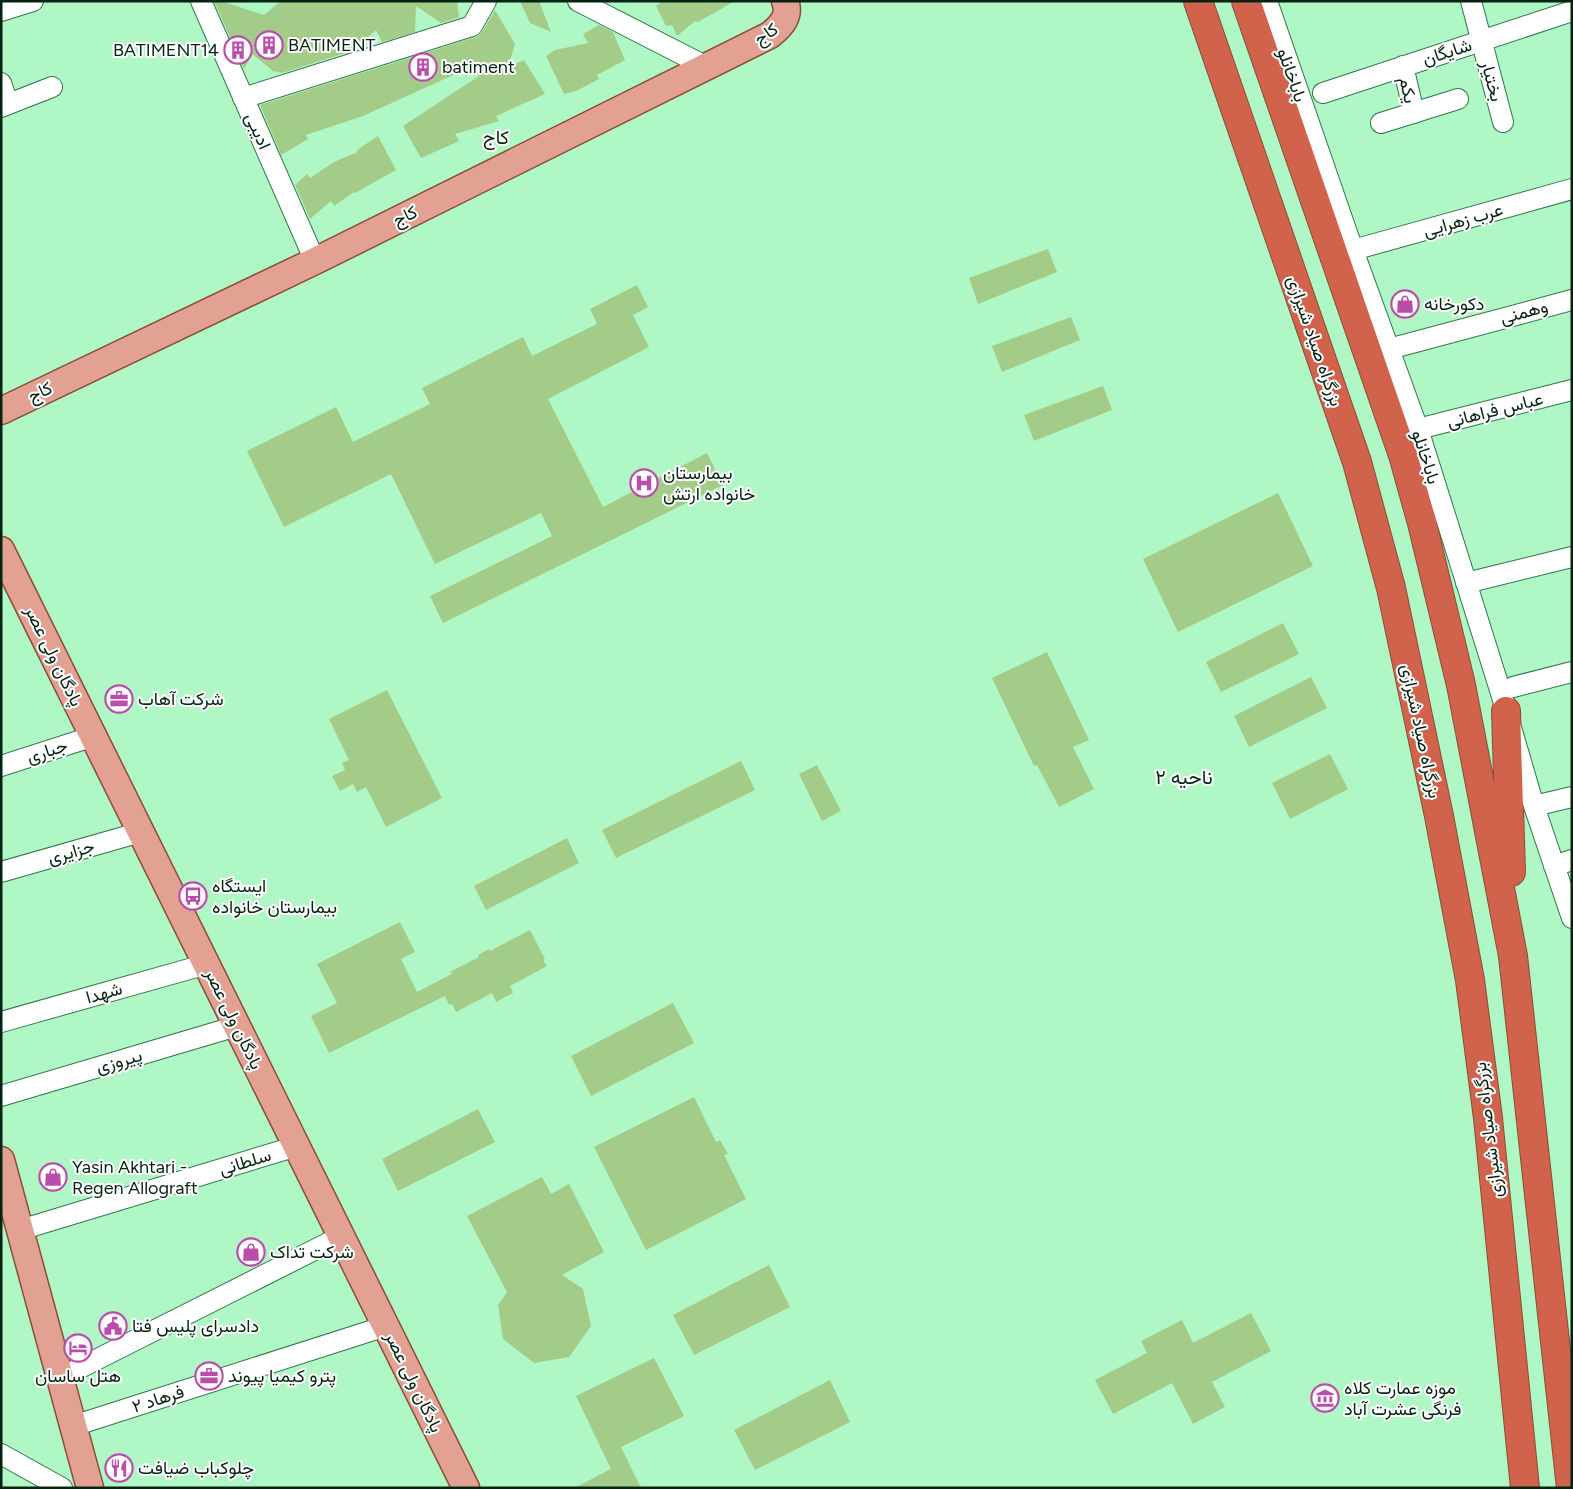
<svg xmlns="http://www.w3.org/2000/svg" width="1573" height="1489" font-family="Figtree,Vazirmatn,sans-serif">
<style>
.building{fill:#a4cc89}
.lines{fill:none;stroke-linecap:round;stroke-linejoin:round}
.minor-casing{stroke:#2f7549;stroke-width:22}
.major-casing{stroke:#8a4d37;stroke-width:29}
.highway-casing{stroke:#8a4d37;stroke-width:30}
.minor{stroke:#fff;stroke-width:20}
.major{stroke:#e3a194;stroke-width:26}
.highway{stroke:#d1634c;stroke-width:28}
.labels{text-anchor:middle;stroke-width:4;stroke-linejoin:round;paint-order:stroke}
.street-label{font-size:18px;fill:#052311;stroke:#fff}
.poi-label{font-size:18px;fill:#052311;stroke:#fff;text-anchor:start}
.neighbourhood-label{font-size:19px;fill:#052311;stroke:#fff}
.quarter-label{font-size:20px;fill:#052311;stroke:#fff}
</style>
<rect width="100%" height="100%" fill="#aff7c4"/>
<!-- building -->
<path class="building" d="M214,1H221L264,15L281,1H457L459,17L441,23L416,6L415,32L382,42L376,30L352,51L282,73L273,71L252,54L244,69Z
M520,1H539L551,32L530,23Z
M663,1H735L698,22L695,21L677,36L672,25L666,26L656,6Z
M495,10L515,44L508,67L524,60L545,94L496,116L499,121L455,134L459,141L421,158L403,126L479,76L473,66L363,116L306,135L308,139L281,155L260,105L476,37L482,32Z
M599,25L613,32L625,60L597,75L599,79L576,91L564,94L546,56L555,50L588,43L583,34Z
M378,136L396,170L355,193L354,192L334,206L331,201L310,219L295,185L307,174L310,178L334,162L358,152L357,150Z
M1048,249L1057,272L978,304L969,278Z
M637,285L648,307L633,315L649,347L548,399L603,507L707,453L723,485L443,623L430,596L552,536L541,513L435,564L391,474L284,527L247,451L336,407L353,442L430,404L422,388L523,337L532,356L597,324L590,309Z
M1071,317L1080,340L1002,372L992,346Z
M1103,386L1112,410L1034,441L1024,415Z
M1278,493L1313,566L1178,632L1143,559Z
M1283,623L1299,654L1221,692L1206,662Z
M1047,652L1089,740L1073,747L1094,789L1059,807L1037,765L1034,766L992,678Z
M1311,677L1327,708L1249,747L1234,716Z
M387,690L442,798L386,827L366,787L357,792L353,784L340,791L332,776L345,770L342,763L349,760L329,719Z
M1330,754L1348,789L1290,819L1272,783Z
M741,761L755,790L616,858L602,830Z
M817,765L841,811L822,821L799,774Z
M567,838L579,863L486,910L474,886Z
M400,922L415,952L401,959L417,992L452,974L450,972L479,957L478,955L489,949L490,951L530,930L545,959L543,960L547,966L510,986L513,993L496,1002L492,993L456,1012L452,1004L449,1005L445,996L329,1053L311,1016L337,1003L317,964Z
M673,1003L694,1043L591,1096L571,1056Z
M694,1097L716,1142L720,1140L728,1154L724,1155L746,1199L646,1250L594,1147Z
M478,1109L495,1142L398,1191L382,1159Z
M542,1177L551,1194L569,1184L604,1252L562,1275L583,1289L591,1326L569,1357L534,1363L503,1339L498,1305L507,1292L467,1216Z
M769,1265L790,1307L694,1355L673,1315Z
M1251,1313L1271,1351L1212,1382L1225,1407L1193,1424L1172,1383L1113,1414L1095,1380L1147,1353L1141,1341L1182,1320L1193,1343Z
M654,1358L684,1416L621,1447L641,1488H574L611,1469L576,1396Z
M830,1380L850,1422L755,1470L734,1430Z"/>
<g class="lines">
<!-- minor casing -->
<g class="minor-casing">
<path id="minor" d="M201,1L315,261
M578,1L707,67
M1267,1L1353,250L1418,429L1500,690L1534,806L1572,918
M1471,1L1503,122
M1,11L33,1
M1403,66L1414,113
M1,83L8,104
M1323,93L1572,11
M243,98L472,26L486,1
M1,107L52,87
M1381,123L1458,99
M1353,250L1572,189
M1389,349L1572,300
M1418,429L1572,390
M1466,583L1572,557
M1513,687L1572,672
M1,766L94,736
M1534,806L1572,797
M1554,866L1572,860
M1,872L141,832
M1,1022L207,964
M1,1096L237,1026
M20,1230L297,1146
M60,1378L342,1236
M73,1426L386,1326
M1,1454L62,1488"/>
</g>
<!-- major casing -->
<g class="major-casing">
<path id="major" d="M1,411L315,261L770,35C781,26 791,16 785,1
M1,550L466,1488
M1,1160L90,1488"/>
</g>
<!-- highway casing -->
<g class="highway-casing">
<path id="highway" d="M1198,1L1357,462L1391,588L1439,816L1470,980L1488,1118L1525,1488
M1246,1L1403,455L1422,523L1461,685L1513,956L1571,1488
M1506,711L1511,872"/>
</g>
<!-- minor -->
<use href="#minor" class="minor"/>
<!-- major -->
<use href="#major" class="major"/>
<!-- highway -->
<use href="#highway" class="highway"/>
</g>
<!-- icons -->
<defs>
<g id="building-ring" transform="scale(1.4375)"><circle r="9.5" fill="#fff" stroke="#ba4dab" stroke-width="1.5"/><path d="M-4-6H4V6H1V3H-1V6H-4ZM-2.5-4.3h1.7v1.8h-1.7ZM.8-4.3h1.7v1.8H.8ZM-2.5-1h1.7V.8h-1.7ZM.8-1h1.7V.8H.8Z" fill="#ba4dab"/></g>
<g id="shop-ring" transform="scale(1.4375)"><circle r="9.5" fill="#fff" stroke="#ba4dab" stroke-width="1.5"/><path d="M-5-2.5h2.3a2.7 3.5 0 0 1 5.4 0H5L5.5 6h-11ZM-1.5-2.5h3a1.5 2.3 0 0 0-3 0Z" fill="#ba4dab"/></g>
<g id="hospital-ring" transform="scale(1.4375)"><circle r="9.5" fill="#fff" stroke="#ba4dab" stroke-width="1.5"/><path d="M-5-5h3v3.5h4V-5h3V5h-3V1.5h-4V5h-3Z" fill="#ba4dab"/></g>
<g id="office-ring" transform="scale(1.4375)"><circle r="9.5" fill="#fff" stroke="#ba4dab" stroke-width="1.5"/><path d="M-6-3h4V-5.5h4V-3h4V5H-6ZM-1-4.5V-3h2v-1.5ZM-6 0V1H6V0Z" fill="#ba4dab"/></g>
<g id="bus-ring" transform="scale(1.4375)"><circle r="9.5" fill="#fff" stroke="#ba4dab" stroke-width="1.5"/><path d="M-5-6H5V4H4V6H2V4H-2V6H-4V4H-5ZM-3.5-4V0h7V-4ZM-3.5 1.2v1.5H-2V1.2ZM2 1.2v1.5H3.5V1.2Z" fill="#ba4dab"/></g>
<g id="civic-ring" transform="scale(1.4375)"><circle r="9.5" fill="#fff" stroke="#ba4dab" stroke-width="1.5"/><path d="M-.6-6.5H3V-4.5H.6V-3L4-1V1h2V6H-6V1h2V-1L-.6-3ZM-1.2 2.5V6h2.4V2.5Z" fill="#ba4dab"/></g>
<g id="hotel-ring" transform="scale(1.4375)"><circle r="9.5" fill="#fff" stroke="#ba4dab" stroke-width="1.5"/><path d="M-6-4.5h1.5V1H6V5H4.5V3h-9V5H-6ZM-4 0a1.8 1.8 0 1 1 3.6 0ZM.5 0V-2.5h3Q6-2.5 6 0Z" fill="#ba4dab"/></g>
<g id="museum-ring" transform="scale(1.4375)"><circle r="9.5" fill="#fff" stroke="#ba4dab" stroke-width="1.5"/><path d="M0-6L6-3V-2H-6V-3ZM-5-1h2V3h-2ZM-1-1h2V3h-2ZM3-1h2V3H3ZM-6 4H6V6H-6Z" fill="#ba4dab"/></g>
<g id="restaurant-ring" transform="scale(1.4375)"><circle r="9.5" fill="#fff" stroke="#ba4dab" stroke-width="1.5"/><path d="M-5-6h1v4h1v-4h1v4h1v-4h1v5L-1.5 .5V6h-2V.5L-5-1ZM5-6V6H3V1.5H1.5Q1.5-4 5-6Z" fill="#ba4dab"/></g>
</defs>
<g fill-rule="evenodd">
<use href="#building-ring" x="269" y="45"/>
<use href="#building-ring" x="238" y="50"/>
<use href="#building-ring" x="423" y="67"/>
<use href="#shop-ring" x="1405" y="304"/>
<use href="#hospital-ring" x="644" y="483"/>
<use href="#office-ring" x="119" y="699"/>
<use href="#bus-ring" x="193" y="896"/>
<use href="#shop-ring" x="53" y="1177"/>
<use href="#shop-ring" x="251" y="1252"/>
<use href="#civic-ring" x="113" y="1326"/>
<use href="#hotel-ring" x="78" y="1348"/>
<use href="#office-ring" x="209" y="1376"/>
<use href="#museum-ring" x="1325" y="1398"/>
<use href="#restaurant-ring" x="119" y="1468"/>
</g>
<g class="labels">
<!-- street labels -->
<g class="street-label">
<text transform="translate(766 34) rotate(-35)" y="6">کاج</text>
<text transform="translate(1447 52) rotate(-18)" y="6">شایگان</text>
<text transform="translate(1292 75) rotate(71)" y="6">باباخانلو</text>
<text transform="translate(1492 81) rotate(75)" y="6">بختیار</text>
<text transform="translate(1408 90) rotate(77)" y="6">یکم</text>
<text transform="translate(258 131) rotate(66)" y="6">ادیبی</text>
<text transform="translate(405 216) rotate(-26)" y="6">کاج</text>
<text transform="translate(1463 220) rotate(-16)" y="6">عرب زهرایی</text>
<text transform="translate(1524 312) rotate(-15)" y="6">وهمنی</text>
<text transform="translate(1315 341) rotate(71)" y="6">بزرگراه صیاد شیرازی</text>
<text transform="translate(40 392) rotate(-26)" y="6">کاج</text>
<text transform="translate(1495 410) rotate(-14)" y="6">عباس فراهانی</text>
<text transform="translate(1426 457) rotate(72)" y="6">باباخانلو</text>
<text transform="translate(54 656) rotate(64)" y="6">پادگان ولی عصر</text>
<text transform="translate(1421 731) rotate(78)" y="6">بزرگراه صیاد شیرازی</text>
<text transform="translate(47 751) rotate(-18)" y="6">جباری</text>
<text transform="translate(71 852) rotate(-16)" y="6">جزایری</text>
<text transform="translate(104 993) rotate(-16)" y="6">شهدا</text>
<text transform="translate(234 1019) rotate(64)" y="6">پادگان ولی عصر</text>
<text transform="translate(119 1061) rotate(-16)" y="6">پیروزی</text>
<text transform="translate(1488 1130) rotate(-97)" y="6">بزرگراه صیاد شیرازی</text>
<text transform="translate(245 1162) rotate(-17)" y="6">سلطانی</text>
<text transform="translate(414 1382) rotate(64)" y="6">پادگان ولی عصر</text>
<text transform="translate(158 1399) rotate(-18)" y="6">فرهاد ۲</text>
</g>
<!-- poi labels -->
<g class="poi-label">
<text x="288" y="51">BATIMENT</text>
<text x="219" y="56" text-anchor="end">BATIMENT14</text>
<text x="442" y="73">batiment</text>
<text x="1424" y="310">دکورخانه</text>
<text x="663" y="479">بیمارستان<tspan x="663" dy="21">خانواده ارتش</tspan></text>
<text x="138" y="705">شرکت آهاب</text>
<text x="212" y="892">ایستگاه<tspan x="212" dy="21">بیمارستان خانواده</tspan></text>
<text x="72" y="1173">Yasin Akhtari -<tspan x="72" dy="21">Regen Allograft</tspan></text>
<text x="270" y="1258">شرکت تداک</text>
<text x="132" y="1332">دادسرای پلیس فتا</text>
<text x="78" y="1382" text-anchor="middle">هتل ساسان</text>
<text x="228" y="1382">پترو کیمیا پیوند</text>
<text x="1344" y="1394">موزه عمارت کلاه<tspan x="1344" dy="21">فرنگی عشرت آباد</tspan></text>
<text x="138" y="1474">چلوکباب ضیافت</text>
</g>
<!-- neighbourhood labels -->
<g class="neighbourhood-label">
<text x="496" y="144">کاج</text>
</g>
<!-- quarter labels -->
<g class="quarter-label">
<text x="1184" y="784">ناحیه ۲</text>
</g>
</g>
<!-- border -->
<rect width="1573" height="1489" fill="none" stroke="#052311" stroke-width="5"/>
</svg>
